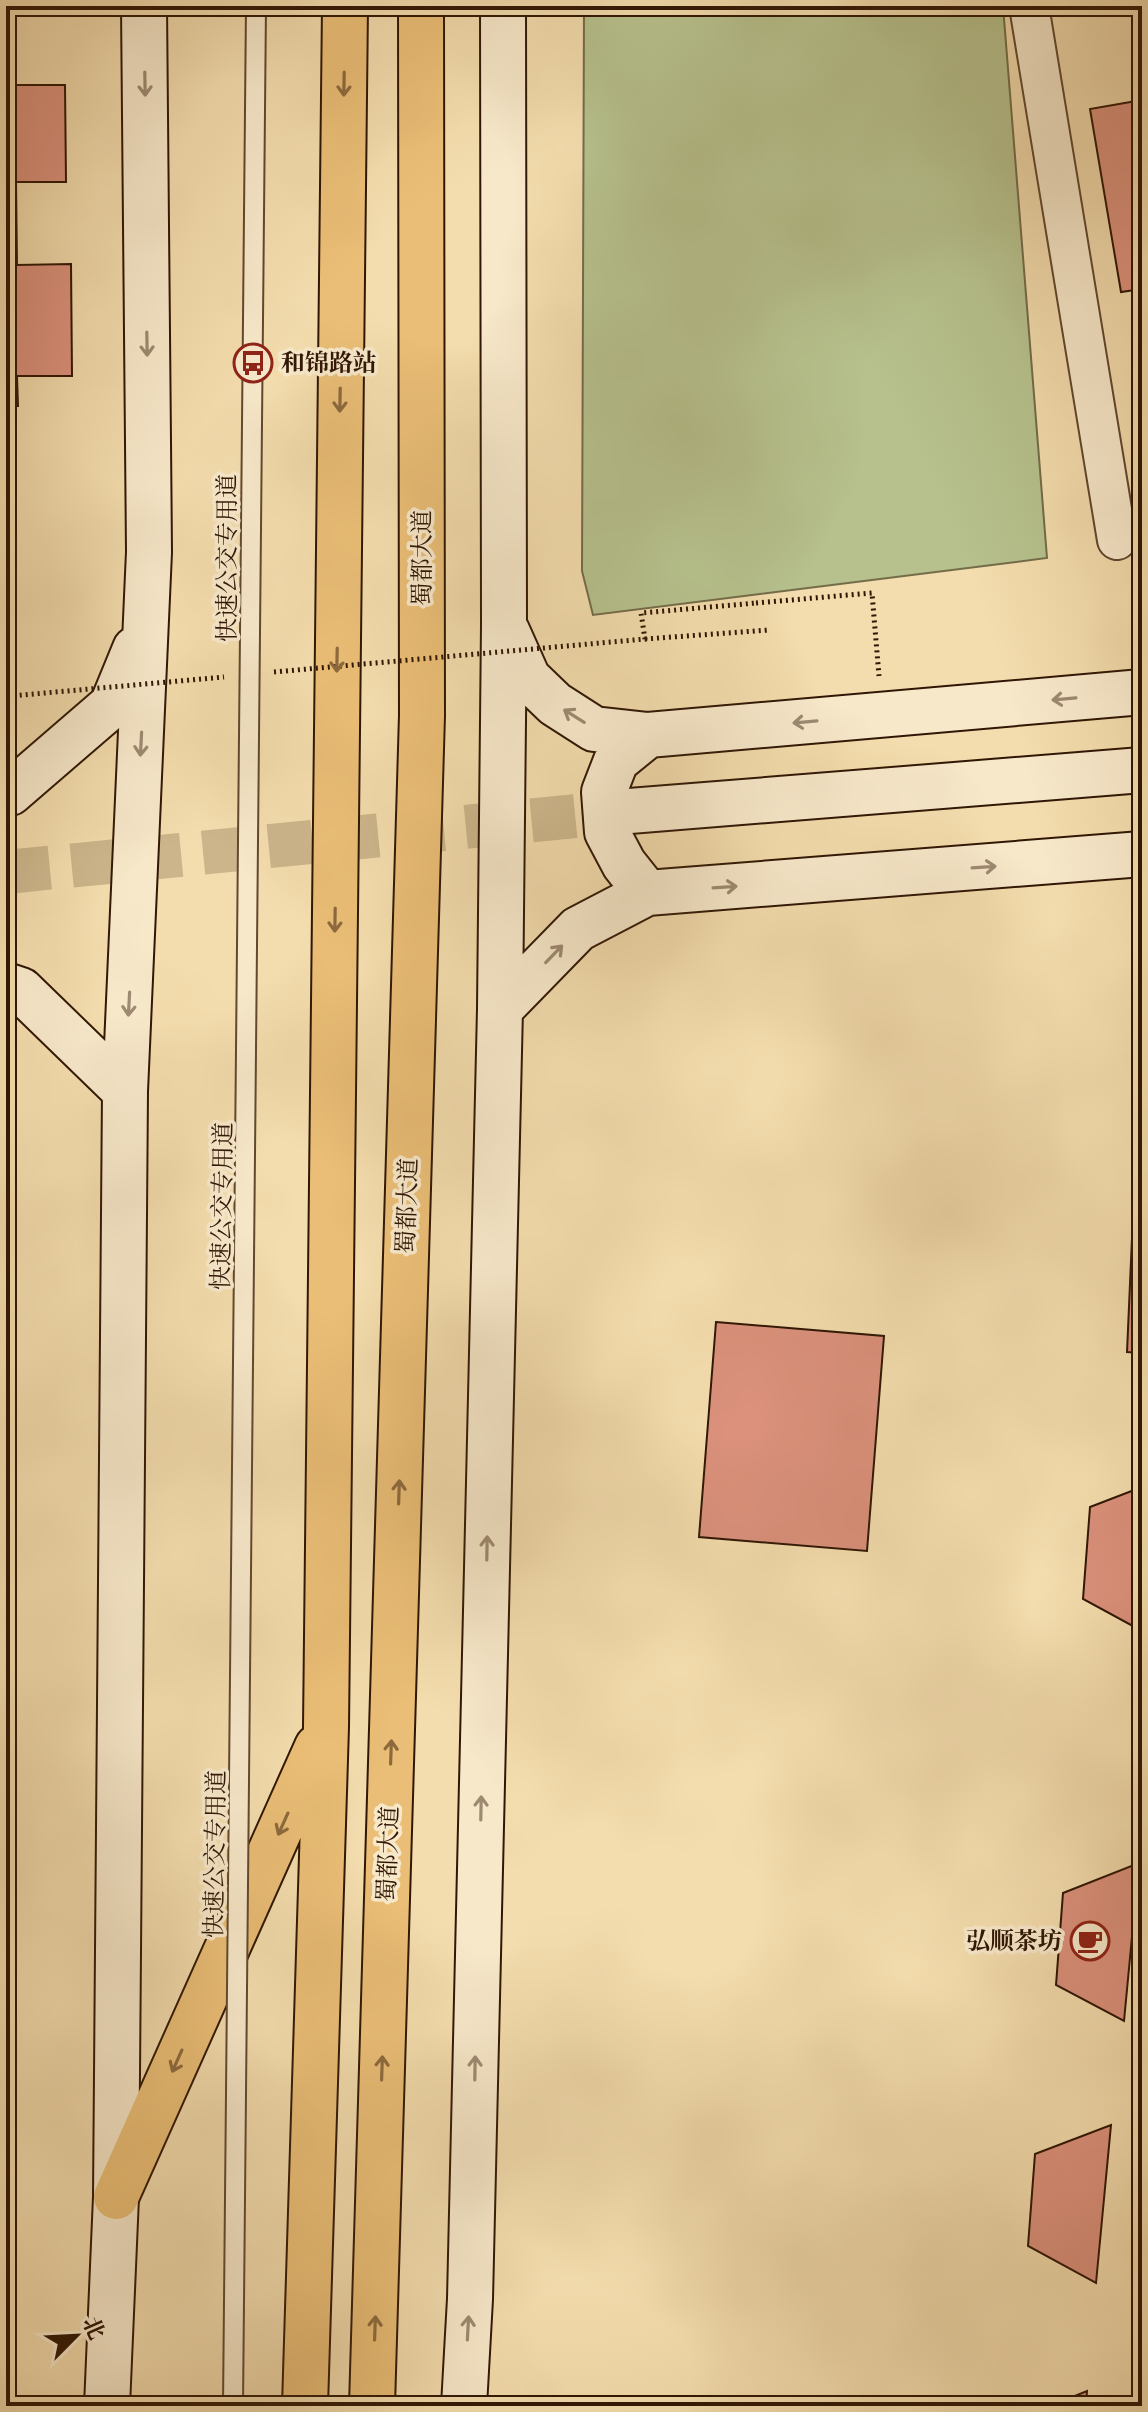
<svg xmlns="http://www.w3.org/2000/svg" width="1148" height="2412" font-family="'IM FELL English','Noto Serif SC',serif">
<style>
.green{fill:#b6c18d;stroke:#736c49;stroke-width:2}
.building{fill:#db917c;stroke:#301705;stroke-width:2}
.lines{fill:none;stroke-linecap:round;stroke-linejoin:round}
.secondary-tunnel{stroke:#ccb58b;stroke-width:44;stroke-dasharray:44 22;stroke-linecap:butt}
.street-casing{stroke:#61482f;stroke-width:42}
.secondary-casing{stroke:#301705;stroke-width:48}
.highway-casing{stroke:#301705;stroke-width:48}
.path{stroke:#301705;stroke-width:5;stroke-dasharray:2 4;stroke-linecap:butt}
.street{stroke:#f7e8ca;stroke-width:38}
.secondary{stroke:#f7e8ca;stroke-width:44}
.highway{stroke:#eabe76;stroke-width:44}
.lane-bridge-casing{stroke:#61482f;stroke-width:22;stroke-linecap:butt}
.path-bridge{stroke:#301705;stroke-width:5;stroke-dasharray:2 4;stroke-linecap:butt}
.lane-bridge{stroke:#f7e8ca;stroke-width:18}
.oneway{stroke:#9d8a71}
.oneway2{stroke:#8d6a3e}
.labels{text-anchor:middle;stroke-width:7;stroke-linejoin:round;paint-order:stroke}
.poi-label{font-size:24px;font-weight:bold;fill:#301705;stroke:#f7e8ca;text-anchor:start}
.street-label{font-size:24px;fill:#301705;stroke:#f7e8ca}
</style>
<rect width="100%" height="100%" fill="#f3dcad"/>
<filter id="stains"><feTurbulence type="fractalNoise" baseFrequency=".0025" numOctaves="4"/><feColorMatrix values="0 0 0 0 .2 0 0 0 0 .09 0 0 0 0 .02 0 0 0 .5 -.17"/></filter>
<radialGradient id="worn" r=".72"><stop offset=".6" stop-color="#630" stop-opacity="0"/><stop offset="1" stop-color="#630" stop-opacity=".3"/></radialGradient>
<!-- green -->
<path class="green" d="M584,6H1003L1047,558L593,615L582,571Z"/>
<!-- building -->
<path class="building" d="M6,85H65L66,182H16L17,265L71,264L72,376H17L18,406H6Z
M1142,100V289L1121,292L1090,109Z
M1137,344H1142V384Z
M1132,1238L1142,1239V1353L1127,1352Z
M716,1322L884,1336L867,1551L699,1537Z
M1142,1487V1631L1083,1599L1090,1507Z
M1139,1863L1124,2021L1056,1985L1063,1893Z
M1111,2125L1096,2283L1028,2246L1035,2154Z
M1087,2391L1086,2406H1050Z"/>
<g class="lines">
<!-- secondary-tunnel -->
<path class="secondary-tunnel" d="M6,872L617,812"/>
<!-- street casing -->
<g class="street-casing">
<path id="street" d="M1029,6L1117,540"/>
</g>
<!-- secondary casing -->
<g class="secondary-casing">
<path id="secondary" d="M507,631L528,678L555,704L594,729L648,735L1142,692
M6,794L10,793L112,705L135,649
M617,812L1142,770
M647,893L624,864L607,832L604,792L616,761L648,735
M6,985L21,990L125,1091
M500,1009L578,929L647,893L1142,854
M107,2406L116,2197L125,1091L149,552L144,6
M464,2406L470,2299L500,1009L504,625L503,6"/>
</g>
<!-- highway casing -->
<g class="highway-casing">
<path id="highway" d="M116,2197L317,1747
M305,2406L326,1727L345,6
M372,2406L422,715L421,6"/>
</g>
<!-- path -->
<path class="path" d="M756,603L872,593L879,676
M645,639L769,630
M6,696H11"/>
<!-- street -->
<use href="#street" class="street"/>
<!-- secondary -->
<use href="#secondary" class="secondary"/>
<!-- highway -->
<use href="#highway" class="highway"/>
<!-- lane-bridge casing -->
<g class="lane-bridge-casing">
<path id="lane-bridge" d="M233,2406L256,6"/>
</g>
<!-- path-bridge -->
<path class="path-bridge" d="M6,667L9,666L11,696L224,677
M274,672L645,639L641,613L756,603"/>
<!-- lane-bridge -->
<use href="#lane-bridge" class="lane-bridge"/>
</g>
<!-- one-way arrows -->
<defs><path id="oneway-shaft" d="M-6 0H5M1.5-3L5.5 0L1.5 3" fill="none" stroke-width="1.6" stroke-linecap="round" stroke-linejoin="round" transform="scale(2)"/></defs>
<g class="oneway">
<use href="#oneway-shaft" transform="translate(145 84) rotate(89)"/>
<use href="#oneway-shaft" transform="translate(147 344) rotate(89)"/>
<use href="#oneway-shaft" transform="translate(1064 699) rotate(175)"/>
<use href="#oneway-shaft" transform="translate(574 716) rotate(-148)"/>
<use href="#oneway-shaft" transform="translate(805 722) rotate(175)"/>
<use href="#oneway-shaft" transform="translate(141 744) rotate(93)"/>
<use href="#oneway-shaft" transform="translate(984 867) rotate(-4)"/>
<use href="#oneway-shaft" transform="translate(725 887) rotate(-4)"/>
<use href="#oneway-shaft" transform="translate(554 954) rotate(-46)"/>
<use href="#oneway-shaft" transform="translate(129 1004) rotate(93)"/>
<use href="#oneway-shaft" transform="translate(487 1548) rotate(-89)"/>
<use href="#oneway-shaft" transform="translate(481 1808) rotate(-89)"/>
<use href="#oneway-shaft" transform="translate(475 2068) rotate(-89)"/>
<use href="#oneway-shaft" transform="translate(468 2328) rotate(-87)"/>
</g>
<g class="oneway2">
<use href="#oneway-shaft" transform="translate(344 84) rotate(91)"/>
<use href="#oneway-shaft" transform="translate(340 400) rotate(91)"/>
<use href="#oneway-shaft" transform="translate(337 660) rotate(91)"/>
<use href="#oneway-shaft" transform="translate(335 920) rotate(91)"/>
<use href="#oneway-shaft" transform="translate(399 1492) rotate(-88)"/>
<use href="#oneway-shaft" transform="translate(391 1752) rotate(-88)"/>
<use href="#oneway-shaft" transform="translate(283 1824) rotate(114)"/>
<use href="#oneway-shaft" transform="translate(177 2061) rotate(114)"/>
<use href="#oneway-shaft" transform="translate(382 2068) rotate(-88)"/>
<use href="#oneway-shaft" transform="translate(375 2328) rotate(-88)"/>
</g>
<!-- icons -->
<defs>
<g id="bus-ring" transform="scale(2)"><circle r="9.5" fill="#f7e8ca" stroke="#8f2418" stroke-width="1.5"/><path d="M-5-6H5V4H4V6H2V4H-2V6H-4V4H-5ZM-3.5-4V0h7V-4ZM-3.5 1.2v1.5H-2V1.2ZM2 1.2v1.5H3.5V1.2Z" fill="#8f2418"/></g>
<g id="cafe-ring" transform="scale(2)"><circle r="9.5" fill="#f7e8ca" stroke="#8f2418" stroke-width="1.5"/><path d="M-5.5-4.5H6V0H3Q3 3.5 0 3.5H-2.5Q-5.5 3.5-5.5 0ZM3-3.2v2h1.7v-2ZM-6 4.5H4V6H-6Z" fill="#8f2418"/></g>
</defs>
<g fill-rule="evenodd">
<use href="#bus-ring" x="253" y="363"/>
<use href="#cafe-ring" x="1090" y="1941"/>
</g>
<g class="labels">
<!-- poi labels -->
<g class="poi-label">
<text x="281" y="371">和锦路站</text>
<text x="1062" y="1949" text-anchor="end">弘顺茶坊</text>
</g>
<!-- street labels -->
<g class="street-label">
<text transform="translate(227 558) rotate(-90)" y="8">快速公交专用道</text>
<text transform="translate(422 558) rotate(-90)" y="8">蜀都大道</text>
<text transform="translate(222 1206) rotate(-89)" y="8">快速公交专用道</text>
<text transform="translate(407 1206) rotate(-88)" y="8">蜀都大道</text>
<text transform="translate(215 1854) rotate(-89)" y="8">快速公交专用道</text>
<text transform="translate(388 1854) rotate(-88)" y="8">蜀都大道</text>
</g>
</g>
<!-- margin -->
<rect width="1148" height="2412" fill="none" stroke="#f3dcad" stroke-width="32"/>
<rect x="8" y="8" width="1132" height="2396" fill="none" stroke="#301705" stroke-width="4"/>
<rect x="16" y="16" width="1116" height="2380" fill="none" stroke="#301705" stroke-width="2"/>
<!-- north arrow -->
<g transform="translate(76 2336) rotate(66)" stroke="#f7e8ca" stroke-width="6" paint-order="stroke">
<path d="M0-6L14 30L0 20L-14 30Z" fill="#301705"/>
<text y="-12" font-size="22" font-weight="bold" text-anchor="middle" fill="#301705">北</text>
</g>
<rect width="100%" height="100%" filter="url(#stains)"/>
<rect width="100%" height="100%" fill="url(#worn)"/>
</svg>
